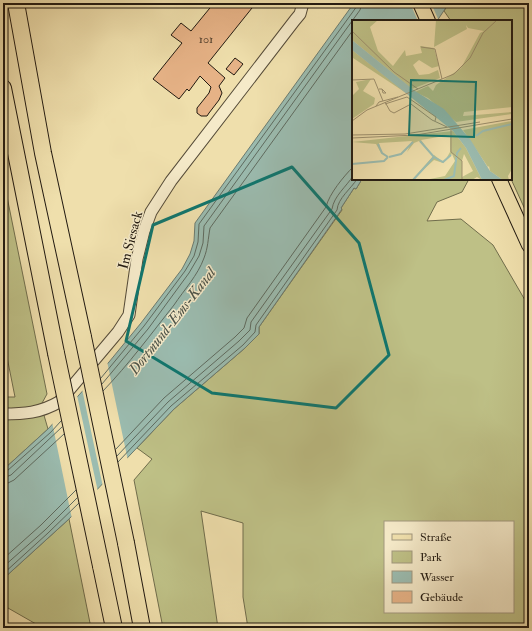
<svg xmlns="http://www.w3.org/2000/svg" width="532" height="631" font-family="'IM FELL Double Pica',serif">
<style>
.green{fill:#bec086;stroke:#706d4c;fill-rule:evenodd}
.water{fill:#9bbcb0;stroke:#6b7b70}
.pier{fill:#efdfac}
.lines{fill:none;stroke-linecap:round;stroke-linejoin:round}
.shore{stroke:#5e6b60;stroke-width:1}
.building{fill:#e6b286;stroke:#221a11}
.minor-casing{stroke:#554b38;stroke-width:13}
.major-casing{stroke:#221a11;stroke-width:16}
.highway-casing{stroke:#221a11;stroke-width:18}
.minor{stroke:#f5eac9;stroke-width:11}
.major{stroke:#efdfac;stroke-width:14}
.highway{stroke:#efdfac;stroke-width:16}
.highway-bridge-casing{stroke:#221a11;stroke-width:18;stroke-linecap:butt}
.highway-bridge{stroke:#efdfac;stroke-width:16}
.marked{fill:none;stroke:#0f766e;stroke-width:3;stroke-linejoin:round}
.labels{text-anchor:middle;stroke-width:3;stroke-linejoin:round;paint-order:stroke}
.number-label{font-size:12px;fill:#53402e}
.street-label{font-size:14px;fill:#221a11;stroke:#f5eac9}
.water-label{font-size:15px;font-style:italic;fill:#4c5349;stroke:#f5eac9}
.inset-river{fill:none;stroke:#9bbcb0;stroke-width:2}
.inset-road{fill:none;stroke:#9d906e;stroke-width:1}
.view{fill:#0f766e;fill-opacity:0.15;stroke:#0f766e;stroke-width:2}
.inset-edge{fill:none;stroke:#221a11;stroke-width:2}
</style>
<rect width="100%" height="100%" fill="#efdfac"/>
<filter id="stains"><feTurbulence type="fractalNoise" baseFrequency=".005" numOctaves="4"/><feColorMatrix values="0 0 0 0 .2 0 0 0 0 .09 0 0 0 0 .02 0 0 0 .5 -.17"/></filter>
<radialGradient id="worn" r=".72"><stop offset=".6" stop-color="#630" stop-opacity="0"/><stop offset="1" stop-color="#630" stop-opacity=".3"/></radialGradient>
<!-- green -->
<path class="green" d="M449,3H529V218L511,179V21H451L444,11Z
M3,177L47,394L41,405L48,429L3,470V397H15L3,337Z
M362,179H469L462,192L437,202L427,221L461,219L493,245L529,307V628H248L243,597V523L201,511L218,628H163L134,480L152,459L137,448L174,409L245,348L259,334V327L342,210L341,208L354,188L356,189ZM385,522H513V612H385Z
M69,519L91,628H36V624L8,608L3,612V579Z"/>
<!-- water -->
<path class="water" d="M354,3H449L437,21H353V179H362L356,189L354,188L341,208L342,209L259,327V334L245,348L174,409L69,519L3,579V470L48,429L109,362L141,323L182,269L190,254L194,241L195,223Z"/>
<!-- pier -->
<path class="pier" d="M410,3H431L439,21H418Z
M107,361L128,461L103,487L82,389Z
M77,395L98,492L72,519L52,422Z"/>
<g class="lines">
<!-- shore -->
<path class="shore" d="M101,378L144,326L185,271L194,256L198,242L199,224L352,13L357,6V3
M102,384L148,329L189,273L199,256L203,243L204,226L360,10L362,3
M103,391C129,364 151,334 174,305C184,290 198,275 204,258C208,248 208,239 210,228L353,30
M116,449L164,398L235,337L244,328L247,318L326,207C329,194 344,176 353,167
M117,456L168,402L239,341L250,330L251,322L332,209C334,196 346,187 353,176
M118,462L171,406L243,345L255,332L256,325L337,210C338,198 351,189 357,179
M3,473L7,471L51,432L61,421
M3,478L11,475L62,427
M3,484L8,483L14,480L64,434
M3,559L41,525L76,490
M3,567L45,530L77,498
M3,574L48,533L79,503"/>
</g>
<!-- building -->
<path class="building" d="M214,3H256L208,63L225,78L219,86L222,93L219,100L209,113L207,116H201L197,113V108L209,93L211,87L200,76L189,91L187,89L179,99L153,79L182,43L171,35L181,23L191,31Z
M235,58L243,64L234,75L226,69Z"/>
<g class="lines">
<!-- minor casing -->
<g class="minor-casing">
<path id="minor" d="M3,414C24,414 40,413 59,402L118,332L129,315L137,259L144,231L151,212L171,181L295,20L300,14L303,3"/>
</g>
<!-- major casing -->
<g class="major-casing">
<path id="major" d="M420,3L428,21
M499,179L529,245"/>
</g>
<!-- highway casing -->
<g class="highway-casing">
<path id="highway" d="M16,3L43,153L83,337
M3,88L56,353
M126,543L142,628
M101,566L114,628"/>
</g>
<!-- minor -->
<use href="#minor" class="minor"/>
<!-- major -->
<use href="#major" class="major"/>
<!-- highway -->
<use href="#highway" class="highway"/>
<!-- highway-bridge casing -->
<g class="highway-bridge-casing">
<path id="highway-bridge" d="M83,337L126,543
M56,353L101,566"/>
</g>
<!-- highway-bridge -->
<use href="#highway-bridge" class="highway-bridge"/>
</g>
<!-- marked area -->
<path class="marked" d="M292,167L359,243L389,355L336,408L212,393L126,341L153,225Z"/>
<g class="labels">
<!-- number labels -->
<g class="number-label">
<text x="206" y="43">101</text>
</g>
<!-- street labels -->
<g class="street-label">
<text transform="translate(130 240) rotate(-75)" y="5">Im Siesack</text>
</g>
<!-- water labels -->
<g class="water-label">
<text transform="translate(172 321) rotate(-52)" y="5">Dortmund-Ems-Kanal</text>
</g>
</g>
<!-- overview -->
<g transform="translate(352 20)">
<rect width="160" height="160" fill="#efdfac"/>
<path d="M0,0H26L18,7L26,31L41,46L53,30L54,36L70,33L68,26L82,28L87,46L80,48L67,40L61,45L67,55L77,54L86,50L88,58L60,69L0,20ZM84,0H160V87L112,92L111,96L160,92V94L104,102L76,78L63,72L76,66L81,71L84,65L109,48L128,13L132,11L116,8L114,5L115,9L82,27ZM0,30L52,71L54,73L1,38L0,42ZM19,59L11,71L23,78L22,84L0,99V76L7,69L4,62ZM160,101V149L156,156L157,160H151L138,151L137,146L136,147L111,110ZM101,111L114,128L130,160L125,157L120,160H73L93,156L103,141L100,134L91,143L82,140L60,160L82,135L91,142L94,139L98,132V115L69,120L80,135L67,121L62,123L55,132L60,121L27,123L29,133L24,124L0,122ZM112,134L121,151L110,157V141Z" fill="#bec086" fill-rule="evenodd"/>
<path d="M0,20L63,71L92,89L118,119L138,151L151,160H130L114,128L101,111L0,30Z" fill="#9bbcb0"/>
<path class="inset-river" d="M124,116L131,111L160,104M26,124L30,133L36,137M37,137L49,134L61,122M82,137L91,142L99,135M0,144L32,141L36,137M61,160L82,137L68,121M92,160L102,156L105,133L109,128"/>
<path class="inset-road" d="M0,11L42,52L66,69M69,27L83,29L90,59M0,60L22,59L31,81M27,69H30L34,73H31L30,69M33,82L38,91L42,93L59,84L80,100L95,107M33,84L55,77L84,97L83,101M24,86L27,82L46,77M0,101L15,90L102,54L118,38L131,13L145,0M99,110V132L110,141V160M0,115L53,114L128,102M0,118L64,115L160,99"/>
<path class="view" d="M59,60L124,62L122,117L57,115Z"/>
<rect width="160" height="160" class="inset-edge"/>
</g>
<!-- margin -->
<rect width="532" height="631" fill="none" stroke="#efdfac" stroke-width="16"/>
<rect x="4" y="4" width="524" height="623" fill="none" stroke="#221a11" stroke-width="2"/>
<rect x="8" y="8" width="516" height="615" fill="none" stroke="#221a11"/>
<!-- legend -->
<rect x="384" y="521" width="130" height="92" fill="#f5eac9" stroke="#a1977f"/>
<rect x="392" y="534" width="20" height="6" fill="#efdfac" stroke="#a1977f"/>
<text x="420" y="541" font-size="12" fill="#221a11">Straße</text>
<rect x="392" y="551" width="20" height="12" fill="#bec086" stroke="#a1977f"/>
<text x="420" y="561" font-size="12" fill="#221a11">Park</text>
<rect x="392" y="571" width="20" height="12" fill="#9bbcb0" stroke="#a1977f"/>
<text x="420" y="581" font-size="12" fill="#221a11">Wasser</text>
<rect x="392" y="591" width="20" height="12" fill="#e6b286" stroke="#a1977f"/>
<text x="420" y="601" font-size="12" fill="#221a11">Gebäude</text>
<rect width="100%" height="100%" filter="url(#stains)"/>
<rect width="100%" height="100%" fill="url(#worn)"/>
</svg>
